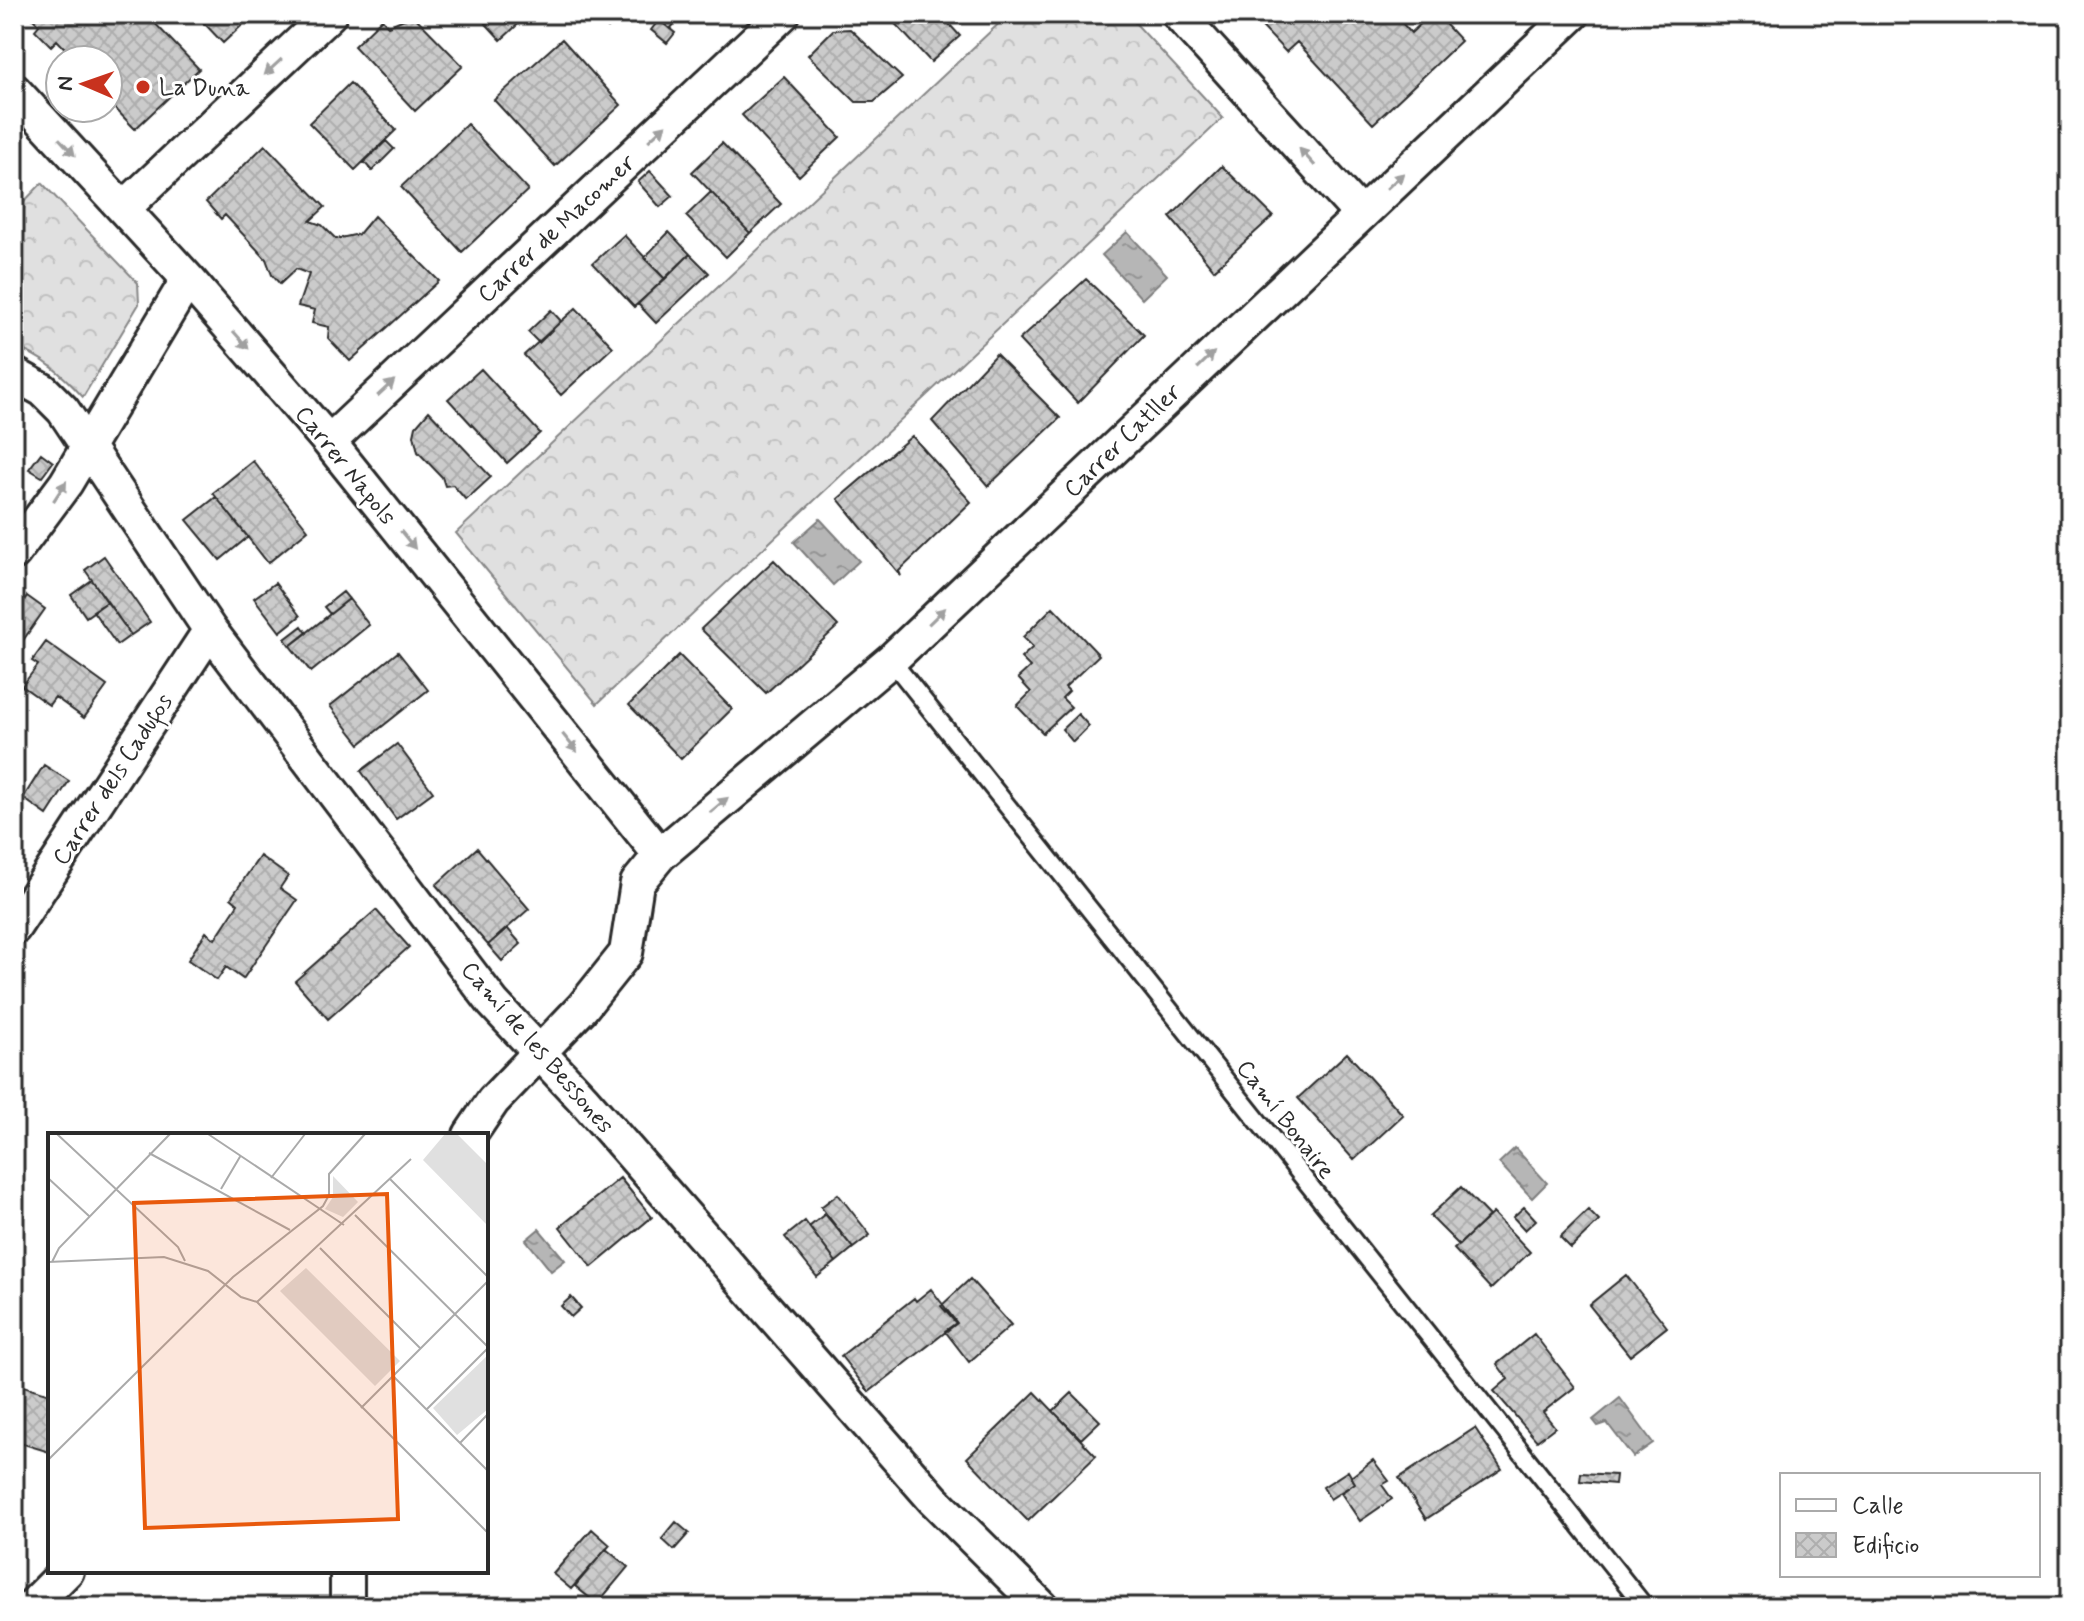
<svg xmlns="http://www.w3.org/2000/svg" width="2084" height="1621" font-family="Mynerve,sans-serif">
<style>
.forest{fill:url(#forest-crowns);stroke:#868686;stroke-width:2}
.water{fill:url(#water-ripples);stroke:#7e7e7e;stroke-width:2}
.building{fill:url(#building-cross-hatch);stroke:#2b2b2b;stroke-width:2}
.lines{fill:none;stroke-linecap:round;stroke-linejoin:round}
.lane-casing{stroke:#2b2b2b;stroke-width:22}
.street-casing{stroke:#2b2b2b;stroke-width:38}
.lane{stroke:#fff;stroke-width:16}
.street{stroke:#fff;stroke-width:32}
.oneway{fill:#a0a0a0}
.poi-dot{fill:#c8321e;stroke:#fff;stroke-width:3}
.labels{text-anchor:middle;stroke-width:6;stroke-linejoin:round;paint-order:stroke}
.poi-label{font-size:24px;fill:#2b2b2b;stroke:#fff;text-anchor:start}
.street-label{font-size:24px;fill:#2b2b2b;stroke:#fff}
.inset-road{fill:none;stroke:#aaa;stroke-width:2}
.view{fill:#e8590c;fill-opacity:0.15;stroke:#e8590c;stroke-width:4}
.inset-edge{fill:none;stroke:#2b2b2b;stroke-width:4}
</style>
<defs>
<pattern id="forest-crowns" width="20" height="18" patternUnits="userSpaceOnUse" patternTransform="scale(2)"><rect width="20" height="18" fill="#e0e0e0"/><path d="M2 6a3 3 0 1 1 6 0M12 15a3 3 0 1 1 6 0" fill="none" stroke="#c0c0c0"/></pattern>
<pattern id="water-ripples" width="26" height="14" patternUnits="userSpaceOnUse" patternTransform="scale(2)"><rect width="26" height="14" fill="#b6b6b6"/><path d="M2 4q2-2 4 0t4 0M15 11q2-2 4 0t4 0" fill="none" stroke="#949494"/></pattern>
<pattern id="building-cross-hatch" width="8" height="8" patternUnits="userSpaceOnUse" patternTransform="scale(2)"><rect width="8" height="8" fill="#cbcbcb"/><path d="M0 0l8 8M0 8l8-8" fill="none" stroke="#aeaeae"/></pattern>
</defs>
<rect width="100%" height="100%" fill="#fff"/>
<filter id="ink" filterUnits="userSpaceOnUse"><feTurbulence type="fractalNoise" baseFrequency=".0125" numOctaves="2"/><feDisplacementMap in="SourceGraphic" scale="16" xChannelSelector="R" yChannelSelector="G"/><feConvolveMatrix kernelMatrix="1 2 1 2 8 2 1 2 1" color-interpolation-filters="sRGB"/></filter>
<g filter="url(#ink)">
<!-- forest -->
<path class="forest" d="M1009,14H1127L1223,118L597,704L456,533Z
M42,183L138,283L139,304L83,397C63,375 43,356 14,347V212Z"/>
<!-- water -->
<path class="water" d="M1127,232L1167,275L1142,299L1102,255Z
M820,519L859,561L833,585L794,542Z
M1515,1148L1547,1183L1532,1198L1499,1163Z
M539,1229L565,1260L551,1271L526,1240Z
M1620,1398L1653,1443L1633,1457L1607,1423L1598,1426L1593,1420Z"/>
<!-- building -->
<path class="building" d="M28,14H146L199,69L135,129L108,101V60H83L79,55L75,59L57,40L51,46L35,30L39,25Z
M200,14H254L223,43L202,21Z
M477,14H529L501,40Z
M594,14H621L608,28Z
M653,14H683L670,29Z
M886,14H940L960,36L931,62Z
M1250,14H1394L1411,33L1431,14H1436L1461,41L1373,124L1297,42L1286,52Z
M413,15L463,66L415,111L354,46L382,19L388,26Z
M659,20L675,33L667,43L651,30Z
M850,29L902,78L874,102H856L808,55L833,30Z
M562,39L621,105L555,166L494,100Z
M784,77L840,137L799,176L742,115Z
M350,83L396,130L355,170L309,123Z
M467,124L528,190L462,252L401,187Z
M386,141L394,149L372,171L364,162Z
M722,143L781,204L750,233L692,172Z
M265,145L325,207L310,221L322,225L336,239L359,234L374,216L439,281L350,361L328,338L329,327L312,323L315,310L298,306L309,274L296,269L280,284L272,275L266,259L225,215L221,219L206,202Z
M1222,166L1273,216L1214,270L1170,217Z
M650,171L673,196L660,207L638,182Z
M711,192L750,233L726,257L686,216Z
M669,232L690,254L665,279L644,258Z
M624,235L665,279L634,307L593,263Z
M690,254L709,273L656,323L638,304Z
M1086,279L1144,335L1078,403L1019,340Z
M576,308L613,347L561,395L524,355Z
M551,310L561,321L539,343L528,332Z
M2070,343V397L2064,384L2068,360L2061,351Z
M996,354L1060,418L988,486L932,421Z
M481,369L540,433L507,463L448,399Z
M429,411L491,477L466,500L453,485L445,486L442,477L418,452L414,435L416,426Z
M912,436L971,502L899,571L901,576L838,499Z
M41,453L53,462L42,477L29,469Z
M253,461L308,530L268,563L213,493Z
M216,497L248,537L220,560L187,520Z
M104,556L150,622L131,635L85,570Z
M774,560L838,626L766,693L701,629Z
M92,580L107,602L86,617L71,595Z
M275,583L300,616L280,632L254,598Z
M343,592L349,599L330,614L324,607Z
M27,596L45,609L19,646L14,642V614Z
M349,599L369,625L311,672L290,646Z
M107,602L131,635L117,645L93,611Z
M1053,607L1099,655L1065,687L1069,691L1062,698L1071,707L1043,733L1017,706L1031,692L1018,678L1030,667L1021,658L1033,647L1023,637Z
M302,626L307,633L290,646L285,639Z
M46,642L107,686L84,718L55,697L49,705L22,686L38,665L32,661Z
M398,652L428,690L360,744L330,706Z
M679,655L732,709L681,759L629,705Z
M1078,714L1089,726L1073,742L1062,729Z
M397,744L433,792L396,819L361,771Z
M44,765L69,781L47,815L23,798Z
M477,848L529,909L488,945L436,885Z
M260,856L288,876L280,888L297,900L243,979L226,967L217,980L188,960L206,932L215,939L238,904L231,898Z
M376,910L409,947L328,1019L295,981Z
M507,928L521,944L502,961L488,945Z
M1347,1053L1403,1115L1354,1160L1298,1098Z
M620,1178L652,1217L592,1267L560,1227Z
M1461,1187L1489,1216L1459,1245L1430,1216Z
M838,1194L870,1235L853,1248L821,1207Z
M1524,1207L1536,1220L1525,1230L1513,1217Z
M1588,1210L1599,1221L1571,1248L1560,1237Z
M1493,1213L1530,1252L1491,1289L1454,1249Z
M825,1214L853,1248L836,1262L809,1227Z
M805,1221L836,1262L817,1277L785,1237Z
M1626,1275L1667,1327L1630,1356L1589,1305Z
M970,1279L1011,1325L969,1362L945,1331L956,1323L941,1306Z
M931,1289L957,1323L869,1392L841,1356L914,1298L916,1301Z
M571,1297L581,1308L571,1317L561,1306Z
M1534,1334L1575,1387L1543,1412L1555,1427L1537,1441L1494,1391L1508,1379L1497,1364Z
M14,1383L50,1394L49,1452L14,1441Z
M1035,1392L1096,1456L1028,1521L967,1458Z
M1072,1393L1100,1421L1081,1439L1053,1411Z
M1475,1428L1502,1469L1426,1519L1399,1478Z
M1373,1460L1389,1481L1382,1485L1392,1499L1360,1521L1341,1493L1355,1483L1351,1477Z
M1348,1471L1355,1483L1330,1499L1323,1487Z
M1581,1473L1616,1475L1615,1484L1580,1481Z
M676,1522L689,1533L674,1550L662,1539Z
M592,1529L610,1545L571,1589L553,1574Z
M606,1549L628,1567L597,1604L575,1586Z"/>
<g class="lines">
<!-- lane casing -->
<g class="lane-casing">
<path id="lane" d="M891,660L1645,1607"/>
</g>
<!-- street casing -->
<g class="street-casing">
<path id="street" d="M1178,14L1360,214
M14,90L188,279L329,442L660,855
M124,208L330,14
M14,374L43,390L63,410L210,630L493,1003L584,1100L933,1499L1042,1607
M329,442L783,14
M14,553L66,483L188,279
M14,928L210,630
M470,1135L493,1101L582,1008L626,953L637,883L660,855L891,660L1573,14
M347,1571V1607
M31,1607L67,1571"/>
</g>
<!-- lane -->
<use href="#lane" class="lane"/>
<!-- street -->
<use href="#street" class="street"/>
</g>
<!-- one-way arrows -->
<defs><path id="oneway-solid" d="M-6-.8H1V-3.2L6.5 0L1 3.2V.8H-6Z" transform="scale(2)"/></defs>
<g class="oneway">
<use href="#oneway-solid" transform="translate(273 67) rotate(137)"/>
<use href="#oneway-solid" transform="translate(657 133) rotate(-43)"/>
<use href="#oneway-solid" transform="translate(67 147) rotate(47)"/>
<use href="#oneway-solid" transform="translate(1307 157) rotate(-132)"/>
<use href="#oneway-solid" transform="translate(1395 181) rotate(-43)"/>
<use href="#oneway-solid" transform="translate(241 340) rotate(49)"/>
<use href="#oneway-solid" transform="translate(1206 360) rotate(-44)"/>
<use href="#oneway-solid" transform="translate(386 388) rotate(-43)"/>
<use href="#oneway-solid" transform="translate(60 491) rotate(-57)"/>
<use href="#oneway-solid" transform="translate(408 540) rotate(51)"/>
<use href="#oneway-solid" transform="translate(937 616) rotate(-44)"/>
<use href="#oneway-solid" transform="translate(570 743) rotate(51)"/>
<use href="#oneway-solid" transform="translate(719 805) rotate(-40)"/>
</g>
</g>
<!-- markers -->
<circle class="poi-dot" cx="143" cy="87" r="8"/>
<g class="labels">
<!-- poi labels -->
<g class="poi-label">
<text x="159" y="95">La Duna</text>
</g>
<!-- street labels -->
<g class="street-label">
<text transform="translate(556 228) rotate(-43)" y="8">Carrer de Macomer</text>
<text transform="translate(1122 440) rotate(-44)" y="8">Carrer Catller</text>
<text transform="translate(346 465) rotate(51)" y="8">Carrer Napols</text>
<text transform="translate(112 779) rotate(-57)" y="8">Carrer dels Cadufos</text>
<text transform="translate(538 1047) rotate(49)" y="8">Camí de les Bessones</text>
<text transform="translate(1286 1119) rotate(52)" y="8">Camí Bonaire</text>
</g>
</g>
<!-- overview -->
<g transform="translate(48 1133)">
<rect width="440" height="440" fill="#fff"/>
<path d="M397,1H409L440,32V93L375,27ZM285,43L310,69L295,84L277,76L285,64ZM258,135L352,228L327,253L232,158ZM440,222V276L409,302L385,275Z" fill="#e0e0e0"/>
<path class="inset-road" d="M9,1L130,114L137,128M160,1L296,92M101,20L242,97M0,45L41,83M223,45L257,1M342,46L440,144M173,56L193,22M307,82L440,214M272,115L372,215M0,129L116,124L160,138L193,164L209,169L440,400M4,129L11,115L122,1M209,169L363,26M345,243L440,338M313,275L440,148M379,276L440,215M412,310L440,281M0,327L185,144L275,73L281,62V41L317,1"/>
<path class="view" d="M339,61L350,386L97,395L86,70Z"/>
<rect width="440" height="440" class="inset-edge"/>
</g>
<!-- margin -->
<rect width="2084" height="1621" fill="none" stroke="#fff" stroke-width="48"/>
<rect x="24" y="24" width="2036" height="1573" fill="none" stroke="#2b2b2b" stroke-width="3" filter="url(#ink)"/>
<!-- legend -->
<rect x="1780" y="1473" width="260" height="104" fill="#ffffff" stroke="#aaaaaa" stroke-width="2"/>
<rect x="1796" y="1499" width="40" height="12" fill="#ffffff" stroke="#aaaaaa" stroke-width="2"/>
<text x="1852" y="1513" font-size="24" fill="#2b2b2b">Calle</text>
<rect x="1796" y="1533" width="40" height="24" fill="url(#building-cross-hatch)" stroke="#aaaaaa" stroke-width="2"/>
<text x="1852" y="1553" font-size="24" fill="#2b2b2b">Edificio</text>
<!-- north arrow -->
<g transform="translate(84 84) rotate(272)"><circle r="38" fill="#ffffff" stroke="#aaaaaa" stroke-width="2"/>
<path d="M0-6L14 30L0 20L-14 30Z" fill="#c8321e"/>
<text y="-12" font-size="22" font-weight="bold" text-anchor="middle" fill="#2b2b2b">N</text>
</g>
</svg>
